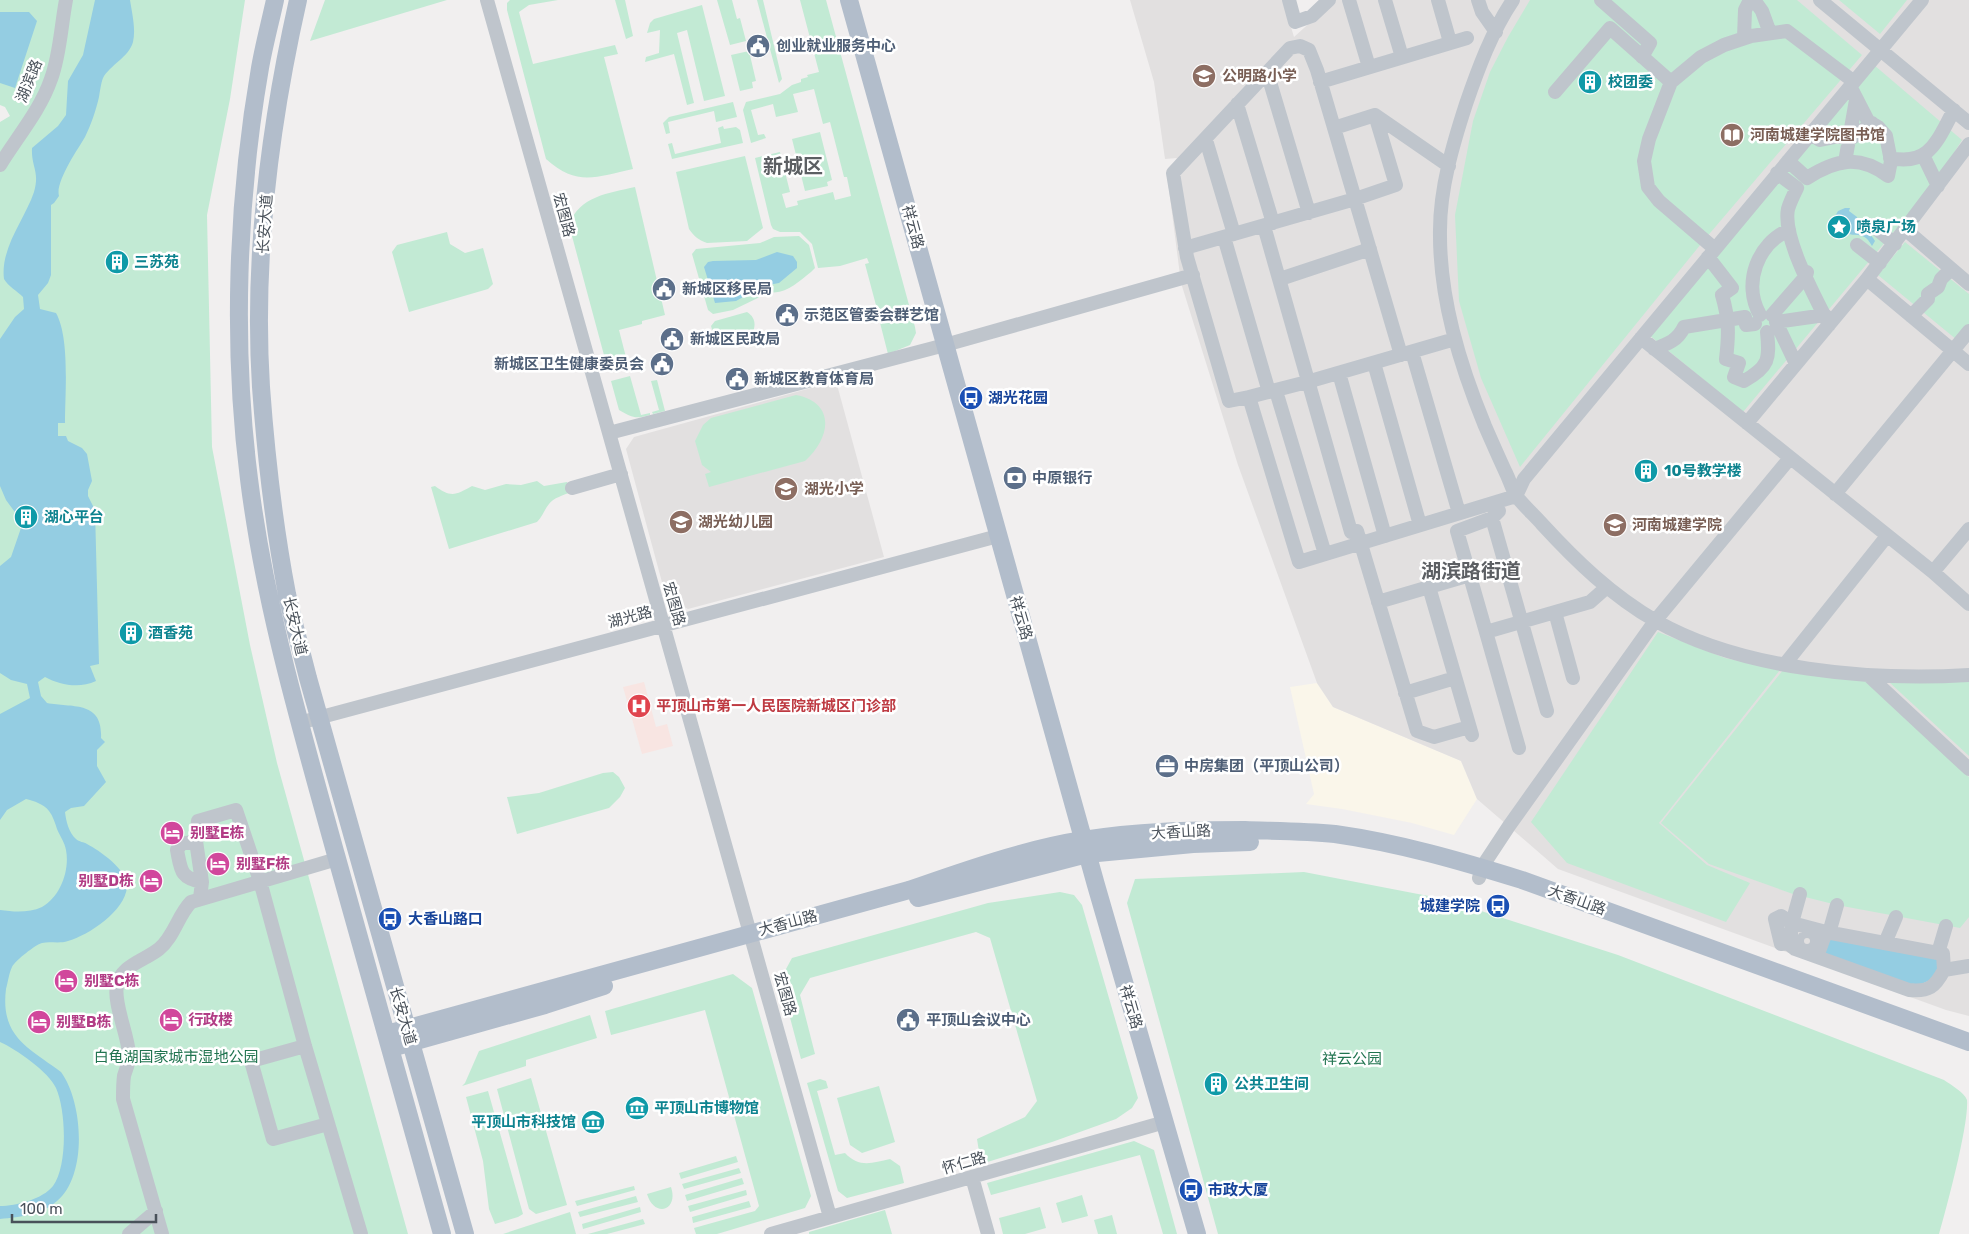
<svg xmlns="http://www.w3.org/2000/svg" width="1969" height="1234" font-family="Rubik,'Noto Sans SC',sans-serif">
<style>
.commercial{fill:#faf6ea}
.education{fill:#e2e0e0}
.medical{fill:#f8e5e2}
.green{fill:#c2ead4}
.water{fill:#94cde2}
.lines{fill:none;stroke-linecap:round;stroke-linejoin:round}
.minor{stroke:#bfc5cc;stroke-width:14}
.major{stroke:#b2bdcb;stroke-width:18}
.labels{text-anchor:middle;stroke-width:5;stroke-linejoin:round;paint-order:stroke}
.service-label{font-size:15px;font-weight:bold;fill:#4e5e75;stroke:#fff;text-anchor:start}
.education-label{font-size:15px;font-weight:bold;fill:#785e54;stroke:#fff;text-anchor:start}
.street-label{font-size:15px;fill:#49515a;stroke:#fff}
.culture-label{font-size:15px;font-weight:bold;fill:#0d838f;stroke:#fff;text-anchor:start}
.transit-label{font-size:15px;font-weight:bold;fill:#164399;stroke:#fff;text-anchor:start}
.health-label{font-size:15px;font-weight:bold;fill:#be3a42;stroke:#fff;text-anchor:start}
.hotel-label{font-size:15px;font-weight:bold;fill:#b23c85;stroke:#fff;text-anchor:start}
.park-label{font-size:15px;fill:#217450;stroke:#fff}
.district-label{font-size:20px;font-weight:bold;fill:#5c5f63;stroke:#fff}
</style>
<rect width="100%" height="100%" fill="#f1efef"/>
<!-- commercial -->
<path class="commercial" d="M1317,683L1333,707L1461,761L1477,799L1454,835L1412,823L1342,809L1306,804L1314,794L1290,687Z"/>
<!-- education -->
<path class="education" d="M1130,0H1283L1294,37L1335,0H1969V1016L1946,1010L1558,869L1477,799L1461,761L1333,707L1317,683L1238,465L1181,283L1167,174L1177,158L1165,159L1154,82Z
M836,381L884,557L688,609L666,597L626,449L634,437Z"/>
<!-- medical -->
<path class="medical" d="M644,682L656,727L667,724L673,746L642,754L623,687Z"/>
<!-- green -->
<path class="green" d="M0,0H245L230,99L207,215L212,447L250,645L277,763L408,1234H0V122L10,116L5,107L0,105Z
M325,0H447L310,41Z
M510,0H558L529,5L519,12L533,64L615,45L618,54L604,57L633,169C596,177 577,187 546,159L507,10V3Z
M615,0H625L633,36L626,39Z
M717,0H732L737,19L740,18L746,41L730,45Z
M757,0H763L782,79L779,83Z
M800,0H826L915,327L916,333L910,345L888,354L878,315L882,314L880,308L877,309L865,264L869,263L867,258L840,266L818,268L812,244L800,232H780L773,229L771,225L755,158L780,152L790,192L782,194L786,208L798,205L797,201L833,192L835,200L851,196L847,177H844L830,122L823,124L814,89L793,94L798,112L776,117L773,104L751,110L758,135L764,134L766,138L751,143L743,110L746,102L780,94L792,85L801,82V79L808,77L807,75L819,72Z
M1530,0H1797L1862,55L1705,239L1520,467L1481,378L1459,301L1455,215L1473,121L1490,72L1508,37Z
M1839,0H1907L1880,34Z
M702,5L725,96L704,101L687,30L677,33L694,103L687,105L674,54L645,62L646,57L659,53L660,30L647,33L650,23L654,19Z
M749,51L756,81L752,82L753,88L740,91L731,55Z
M1874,65L1962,140L1937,180L1743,412L1648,334Z
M733,102L737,117L716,122L714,111L668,122L670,133L666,134L663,123L669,117Z
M723,126L724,129L736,127L740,130L743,143L672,159L668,144L672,143L675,154L721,143L718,128Z
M820,132L832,180L827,182L828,186L805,191L792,139Z
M745,156L763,228L747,241L707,243C698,240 694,236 689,229L676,172Z
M635,187L665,315L642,321V324L619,330L628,365L608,370L569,225C579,196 609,193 635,187Z
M447,232L450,244L465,253L483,248L493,284L488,289L409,312L392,252L397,245Z
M799,236L809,245L815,268L811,272C799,281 786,295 770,292L733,310L713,314L708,310L692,254L696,249L760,243L774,237Z
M1905,242L1969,294V326L1957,340L1878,275Z
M747,312C755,317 756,324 753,332L723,340L714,336L711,326L715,321Z
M630,376L641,415L650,413V415C635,419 633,418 619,410L611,381Z
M657,380L665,411L653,414L652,412L659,410L651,381Z
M796,395C837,403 830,439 805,461L709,487L705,474L711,472L702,465L695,441L703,425L711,418Z
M537,481L544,486L567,482L571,492C564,495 553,498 549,504C544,510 543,516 537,522L449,549L431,487L435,486C451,498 456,495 472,486L485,490L506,484L521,485Z
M1658,632L1725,658L1780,670L1659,823L1707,865L1750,883L1726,922L1567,863L1531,822Z
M1783,670L1823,677L1867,681L1969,777V917L1960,928L1837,905L1793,894L1709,864L1661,823Z
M1969,680V756L1889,682Z
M613,772L619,777L625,788L620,797L609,808L517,834L507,797L539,793L603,773Z
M1304,872L1444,899L1618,955L1944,1080C1951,1085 1964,1092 1967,1100C1969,1124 1947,1206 1939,1234H1218L1127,903L1135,879Z
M1060,892L1074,895L1082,905L1138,1098L1132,1108L1116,1119L1052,1142L981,1164L977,1139L1025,1117L1037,1101L990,938L976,932L810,978L800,995L815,1054L801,1059L780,980L792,958L988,903Z
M733,974L752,988L811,1196L805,1208L717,1234H696L694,1228L755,1211L759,1206L705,1010L611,1035L605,1011Z
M590,1015L597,1038L526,1060V1066L462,1086L465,1083L479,1051Z
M531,1078L567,1205L536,1214L529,1209L497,1089Z
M820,1079L826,1081L828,1088L817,1091L835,1155L845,1153C859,1168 872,1163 890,1159L900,1166L904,1183L847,1198L838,1191L807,1083Z
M879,1086L895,1142L862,1153L850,1145L837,1098Z
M488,1091L523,1214L518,1217L495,1224L489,1209L483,1161L466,1097Z
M1134,1141L1154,1150L1177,1234H1163L1140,1155L991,1195L987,1183Z
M736,1156L738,1162L681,1179L679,1173Z
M739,1168L741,1173L684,1189L682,1184Z
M742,1178L744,1184L687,1201L685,1195Z
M634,1186L635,1190L577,1206L575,1201Z
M671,1187C679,1211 654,1218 647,1194Z
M746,1190L747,1195L690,1212L688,1206Z
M1082,1195L1088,1216L1062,1223L1056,1203Z
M636,1196L638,1202L580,1217L578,1212Z
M749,1201L751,1207L693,1223L692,1217Z
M640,1207L641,1212L583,1229L582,1224Z
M1040,1207L1046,1228L1025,1234H1003L999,1218Z
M885,1210L892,1234H809V1232Z
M570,1212L576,1234H503Z
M1112,1215L1117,1234H1098L1094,1220Z
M643,1219L645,1224L607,1234H588Z"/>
<!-- water -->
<path class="water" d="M95,0H130C132,13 136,29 133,42C129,57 110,65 103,78C101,83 100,91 99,97C96,110 91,125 85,137C78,149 55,182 59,196L54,203L51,205V275L48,283L38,295L40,309L56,313C70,338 65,393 65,423H58V436H66L68,441L82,448L87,454L92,481L88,490V496L95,510L99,664L90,666L96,681C79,689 60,685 45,677L38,682L41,696L47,703C72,708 103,700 101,738L105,742L97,750V766L106,782L84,806L71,808L65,812C66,821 69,833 76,839C79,842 84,842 87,844C100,851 128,870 127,887C125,911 89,935 68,941C59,944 50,941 42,943C35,945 16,960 12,967C9,973 8,982 6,989C0,1037 29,1048 61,1072C83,1102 88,1175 57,1201C41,1215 21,1217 0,1219V1206C16,1206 43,1199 53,1186C68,1166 66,1110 56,1088C49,1072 16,1049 0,1042V910C14,912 29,913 42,907C60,897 70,871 66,850C65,843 60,836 57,829C55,823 53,816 49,811C44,804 34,801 26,799L7,810L0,820V714L30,698L27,684L11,680L0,673V566L11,557L21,528L17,515L6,500L0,486V339L15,317L24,309L23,297C17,291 8,286 4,279C0,248 25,219 34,192C40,171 31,167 32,148L58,126L66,115L68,81L83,55Z
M0,12H29L37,21L15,88L0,83Z
M1845,208H1850L1849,211L1857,217L1858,224L1854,230C1864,229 1870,233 1875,241L1872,246C1862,226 1849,242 1835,229L1834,218L1838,211Z
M777,252L793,256L797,262V268L779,283L763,286L736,301L715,303L704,267L708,262L713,261L756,260Z
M1827,936L1939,957L1937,977L1915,987L1822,955Z"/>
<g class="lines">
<!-- minor -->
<path class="minor" d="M487,0L830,1217
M1289,0L1295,22L1312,16L1329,0
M1349,0L1369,67
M1385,0L1402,57
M1438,0L1450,42
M1478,0L1482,12L1496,32
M1513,0C1492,31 1478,69 1466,104C1453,144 1440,188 1440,230C1439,298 1460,365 1485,426C1492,442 1499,458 1506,473C1510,481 1512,490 1517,497C1524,506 1534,515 1542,524C1575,560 1612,596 1656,621C1742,670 1871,681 1969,675
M1601,0L1650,43L1642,57
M1754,0L1762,11L1770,33
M1820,0L1969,123
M1744,38L1745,10L1750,0
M1267,72L1309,213
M1320,82L1467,38
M1555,92L1610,28L1671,82
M1237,104L1273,223
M1334,128L1375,115
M1810,134L1820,140L1840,136L1849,140L1872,123
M1206,140L1234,234
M1923,155L1938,186
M1890,158C1931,166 1937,140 1954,110
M1788,161L1807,178C1835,160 1859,154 1888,176L1891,161L1886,136L1878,127L1868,121L1850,86
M1845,162L1856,100
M0,165C17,137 40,111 51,79C60,55 61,26 66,0
M1777,173L1797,188C1794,194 1790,202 1788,209C1782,238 1816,298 1829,325
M1872,225L1895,244
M1264,226L1351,532L1357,531L1417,731L1434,737L1469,727
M1906,230L1969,284
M1224,237L1269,392
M1857,245L1880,263
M1185,248L1355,199L1401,355
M1715,249L1659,201L1648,187L1644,161L1649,139L1671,82L1701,57L1724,45L1751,36L1787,31L1853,81
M1708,257L1732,288L1722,295C1729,319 1729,334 1726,359L1739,363L1734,377L1744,381C1769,367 1770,359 1767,332
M1280,279L1370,249
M1867,279L1969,364
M1760,315C1742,283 1758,243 1789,230
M1772,315L1806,276L1807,272
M1911,316L1928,299V294L1938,287L1941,279L1951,269
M1641,338L1933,572L1969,604
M1455,339L1307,382L1249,397L1299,562L1516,496L1524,479L1922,0
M1654,349C1668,344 1678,340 1684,327L1745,317L1746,325L1755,324
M1412,352L1459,513
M1374,363L1420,525
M1796,364L1776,322L1825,315
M1339,373L1385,536
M1276,391L1325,554
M1249,397L1229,401L1187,257L1173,173L1290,48L1300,46L1309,50L1317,70L1355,199L1396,185L1375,115L1449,166
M1747,423L1867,279L1969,144
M609,433L945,345L1193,275
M572,488L621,474
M1835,494L1969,331
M1499,511L1492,518L1547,711
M1492,518L1457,531L1486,632L1590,602L1607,587
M1933,572L1969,529
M1429,587L1472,735
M1378,602L1470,575
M1555,612L1573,678
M1486,632L1519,748
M1785,664L1887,536
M1868,675L1969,769
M1405,693L1455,678
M299,723L998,536
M196,841L181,844L177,850C181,870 180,878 202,882
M1479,878L1482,867L1509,826L1655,621L1790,458
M200,898L202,882L196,841L198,821L236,810L260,881L305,1046L361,1234
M1829,933L1837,905
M1803 941a4 4 0 1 1 8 0a4 4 0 1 1-8 0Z
M1790,943L1781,944L1775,919L1781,916L1792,923L1800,894
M1885,943L1896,917
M1938,953L1946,926
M1817,957L1826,932
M1944,970L1943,954L1826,932L1792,923L1790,945L1795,949L1909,990C1929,992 1935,987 1944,970L1969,966
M305,1046L251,1061L273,1139L328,1124
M972,1177L988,1234
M129,1234L156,1211
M162,1234L123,1099C123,1091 123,1083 124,1076C126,1069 130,1061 129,1054C128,1035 113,1002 117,986C121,965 144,961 159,949C174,937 178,915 191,902L337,859
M771,1234L1165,1122"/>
<!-- major -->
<path class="major" d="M275,0C270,23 264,45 260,68C237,200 232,346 249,479C265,608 302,731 336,855C371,982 407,1108 442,1234
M298,0C270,124 253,260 261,387C266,456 274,526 287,594C293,622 301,650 308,678L465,1234
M849,0L1096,885L1197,1234
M918,898L1087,854L1193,844L1250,842
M387,1034L909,890C963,871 1026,849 1083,840C1136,831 1191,830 1245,830C1275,831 1305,831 1335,834C1399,843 1461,861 1522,880L1969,1042
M391,1048L545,1005L604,986"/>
</g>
<!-- icons -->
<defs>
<g id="civic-disc" transform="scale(1.25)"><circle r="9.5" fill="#5c6f8a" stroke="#fff"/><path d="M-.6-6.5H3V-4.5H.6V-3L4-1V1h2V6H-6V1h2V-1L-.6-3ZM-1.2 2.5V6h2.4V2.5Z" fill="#fff"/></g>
<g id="school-disc" transform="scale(1.25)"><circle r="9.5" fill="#8d6e63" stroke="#fff"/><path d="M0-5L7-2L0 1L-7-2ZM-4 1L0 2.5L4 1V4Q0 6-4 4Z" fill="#fff"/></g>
<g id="building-disc" transform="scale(1.25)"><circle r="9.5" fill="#0f9aa8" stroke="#fff"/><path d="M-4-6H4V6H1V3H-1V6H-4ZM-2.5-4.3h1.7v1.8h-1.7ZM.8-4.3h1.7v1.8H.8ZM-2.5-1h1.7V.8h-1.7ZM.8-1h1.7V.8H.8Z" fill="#fff"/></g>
<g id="library-disc" transform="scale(1.25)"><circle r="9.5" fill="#8d6e63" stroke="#fff"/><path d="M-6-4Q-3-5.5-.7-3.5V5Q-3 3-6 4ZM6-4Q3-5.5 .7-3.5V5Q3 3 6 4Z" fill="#fff"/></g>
<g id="sight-disc" transform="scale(1.25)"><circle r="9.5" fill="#0f9aa8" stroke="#fff"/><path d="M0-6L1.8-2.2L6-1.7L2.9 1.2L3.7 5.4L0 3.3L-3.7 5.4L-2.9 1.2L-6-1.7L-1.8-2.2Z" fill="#fff"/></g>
<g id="bus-disc" transform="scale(1.25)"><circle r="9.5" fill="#1a4fb4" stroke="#fff"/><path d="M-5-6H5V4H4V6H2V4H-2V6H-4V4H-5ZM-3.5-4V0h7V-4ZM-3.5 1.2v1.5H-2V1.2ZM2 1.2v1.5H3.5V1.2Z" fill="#fff"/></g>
<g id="bank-disc" transform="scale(1.25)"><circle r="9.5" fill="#5c6f8a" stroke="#fff"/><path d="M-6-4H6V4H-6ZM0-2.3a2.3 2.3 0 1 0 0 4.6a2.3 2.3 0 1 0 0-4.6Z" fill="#fff"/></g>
<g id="university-disc" transform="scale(1.25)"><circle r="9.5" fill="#8d6e63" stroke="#fff"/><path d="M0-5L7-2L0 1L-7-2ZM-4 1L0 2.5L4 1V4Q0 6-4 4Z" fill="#fff"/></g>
<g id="hospital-disc" transform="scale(1.25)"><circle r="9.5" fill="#e0444e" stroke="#fff"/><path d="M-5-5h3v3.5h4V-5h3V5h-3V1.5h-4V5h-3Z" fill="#fff"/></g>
<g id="office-disc" transform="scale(1.25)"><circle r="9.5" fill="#5c6f8a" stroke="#fff"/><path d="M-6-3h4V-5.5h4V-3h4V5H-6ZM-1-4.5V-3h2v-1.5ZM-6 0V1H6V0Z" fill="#fff"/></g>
<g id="hotel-disc" transform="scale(1.25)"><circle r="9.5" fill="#d1479c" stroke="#fff"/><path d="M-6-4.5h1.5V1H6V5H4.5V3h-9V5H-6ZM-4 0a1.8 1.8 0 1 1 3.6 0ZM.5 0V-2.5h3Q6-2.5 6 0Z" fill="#fff"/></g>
<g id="museum-disc" transform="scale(1.25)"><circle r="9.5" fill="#0f9aa8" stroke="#fff"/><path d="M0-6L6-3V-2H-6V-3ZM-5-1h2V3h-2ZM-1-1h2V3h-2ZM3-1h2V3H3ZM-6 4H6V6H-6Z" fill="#fff"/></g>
</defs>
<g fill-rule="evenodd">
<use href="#civic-disc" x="758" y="46"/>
<use href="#school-disc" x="1204" y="76"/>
<use href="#building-disc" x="1590" y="82"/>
<use href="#library-disc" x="1732" y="135"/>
<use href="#sight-disc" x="1839" y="227"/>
<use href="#building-disc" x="117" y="262"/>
<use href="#civic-disc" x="664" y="289"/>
<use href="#civic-disc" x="787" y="315"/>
<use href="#civic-disc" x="672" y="339"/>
<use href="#civic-disc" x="662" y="364"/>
<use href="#civic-disc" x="737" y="379"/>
<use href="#bus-disc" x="971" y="398"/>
<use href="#building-disc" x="1646" y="471"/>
<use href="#bank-disc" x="1015" y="478"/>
<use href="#school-disc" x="786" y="489"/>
<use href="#building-disc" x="26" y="517"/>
<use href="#school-disc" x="681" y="522"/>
<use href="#university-disc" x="1615" y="525"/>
<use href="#building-disc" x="131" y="633"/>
<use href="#hospital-disc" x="639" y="706"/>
<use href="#office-disc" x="1167" y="766"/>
<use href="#hotel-disc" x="172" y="833"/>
<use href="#hotel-disc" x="218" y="864"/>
<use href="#hotel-disc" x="151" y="881"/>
<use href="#bus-disc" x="1498" y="906"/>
<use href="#bus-disc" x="390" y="919"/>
<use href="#hotel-disc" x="66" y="981"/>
<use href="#hotel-disc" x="171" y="1020"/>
<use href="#civic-disc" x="908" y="1020"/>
<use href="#hotel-disc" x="39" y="1022"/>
<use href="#building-disc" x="1216" y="1084"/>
<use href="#museum-disc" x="637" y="1108"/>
<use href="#museum-disc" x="593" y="1122"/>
<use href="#bus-disc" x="1191" y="1190"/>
</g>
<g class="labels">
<!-- service labels -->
<g class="service-label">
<text x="776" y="51">创业就业服务中心</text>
<text x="682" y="294">新城区移民局</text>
<text x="804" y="320">示范区管委会群艺馆</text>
<text x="690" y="344">新城区民政局</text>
<text x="644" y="369" text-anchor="end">新城区卫生健康委员会</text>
<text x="754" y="384">新城区教育体育局</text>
<text x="1032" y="483">中原银行</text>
<text x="1184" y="771">中房集团（平顶山公司）</text>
<text x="926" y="1025">平顶山会议中心</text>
</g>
<!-- education labels -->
<g class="education-label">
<text x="1222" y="81">公明路小学</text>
<text x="1750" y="140">河南城建学院图书馆</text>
<text x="804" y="494">湖光小学</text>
<text x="698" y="527">湖光幼儿园</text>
<text x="1632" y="530">河南城建学院</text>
</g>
<!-- street labels -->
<g class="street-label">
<text transform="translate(29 81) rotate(-68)" y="5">湖滨路</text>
<text transform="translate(564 215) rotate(75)" y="5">宏图路</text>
<text transform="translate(265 224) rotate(-86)" y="5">长安大道</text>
<text transform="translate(913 227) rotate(75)" y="5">祥云路</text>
<text transform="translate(674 604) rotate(74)" y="5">宏图路</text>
<text transform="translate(630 617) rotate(-15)" y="5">湖光路</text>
<text transform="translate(1021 618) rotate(74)" y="5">祥云路</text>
<text transform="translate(295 626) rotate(77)" y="5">长安大道</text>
<text transform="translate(1181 832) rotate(-3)" y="5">大香山路</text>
<text transform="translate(1577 900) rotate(20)" y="5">大香山路</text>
<text transform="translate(788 923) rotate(-15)" y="5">大香山路</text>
<text transform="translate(785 994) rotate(74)" y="5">宏图路</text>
<text transform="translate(1131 1007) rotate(74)" y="5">祥云路</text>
<text transform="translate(403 1016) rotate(74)" y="5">长安大道</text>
<text transform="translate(964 1163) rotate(-16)" y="5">怀仁路</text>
</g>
<!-- culture labels -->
<g class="culture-label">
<text x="1608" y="87">校团委</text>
<text x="1856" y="232">喷泉广场</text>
<text x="134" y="267">三苏苑</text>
<text x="1664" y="476">10号教学楼</text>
<text x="44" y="522">湖心平台</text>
<text x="148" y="638">酒香苑</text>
<text x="1234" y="1089">公共卫生间</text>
<text x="654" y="1113">平顶山市博物馆</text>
<text x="576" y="1127" text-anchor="end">平顶山市科技馆</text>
</g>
<!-- transit labels -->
<g class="transit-label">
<text x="988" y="403">湖光花园</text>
<text x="1480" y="911" text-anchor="end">城建学院</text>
<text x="408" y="924">大香山路口</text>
<text x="1208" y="1195">市政大厦</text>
</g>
<!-- health labels -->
<g class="health-label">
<text x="656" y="711">平顶山市第一人民医院新城区门诊部</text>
</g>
<!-- hotel labels -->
<g class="hotel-label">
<text x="190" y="838">别墅E栋</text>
<text x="236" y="869">别墅F栋</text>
<text x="134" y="886" text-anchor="end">别墅D栋</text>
<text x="84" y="986">别墅C栋</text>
<text x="188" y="1025">行政楼</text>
<text x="56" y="1027">别墅B栋</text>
</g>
<!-- park labels -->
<g class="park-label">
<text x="176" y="1062">白龟湖国家城市湿地公园</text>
<text x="1352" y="1064">祥云公园</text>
</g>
<!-- district labels -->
<g class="district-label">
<text x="793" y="173">新城区</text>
<text x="1471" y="578">湖滨路街道</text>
</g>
</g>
<!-- scale -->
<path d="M12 1214v8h144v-8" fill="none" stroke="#49515a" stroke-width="2.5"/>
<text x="20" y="1214" font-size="15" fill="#49515a" stroke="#ffffff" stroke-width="4" paint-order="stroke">100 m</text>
</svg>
